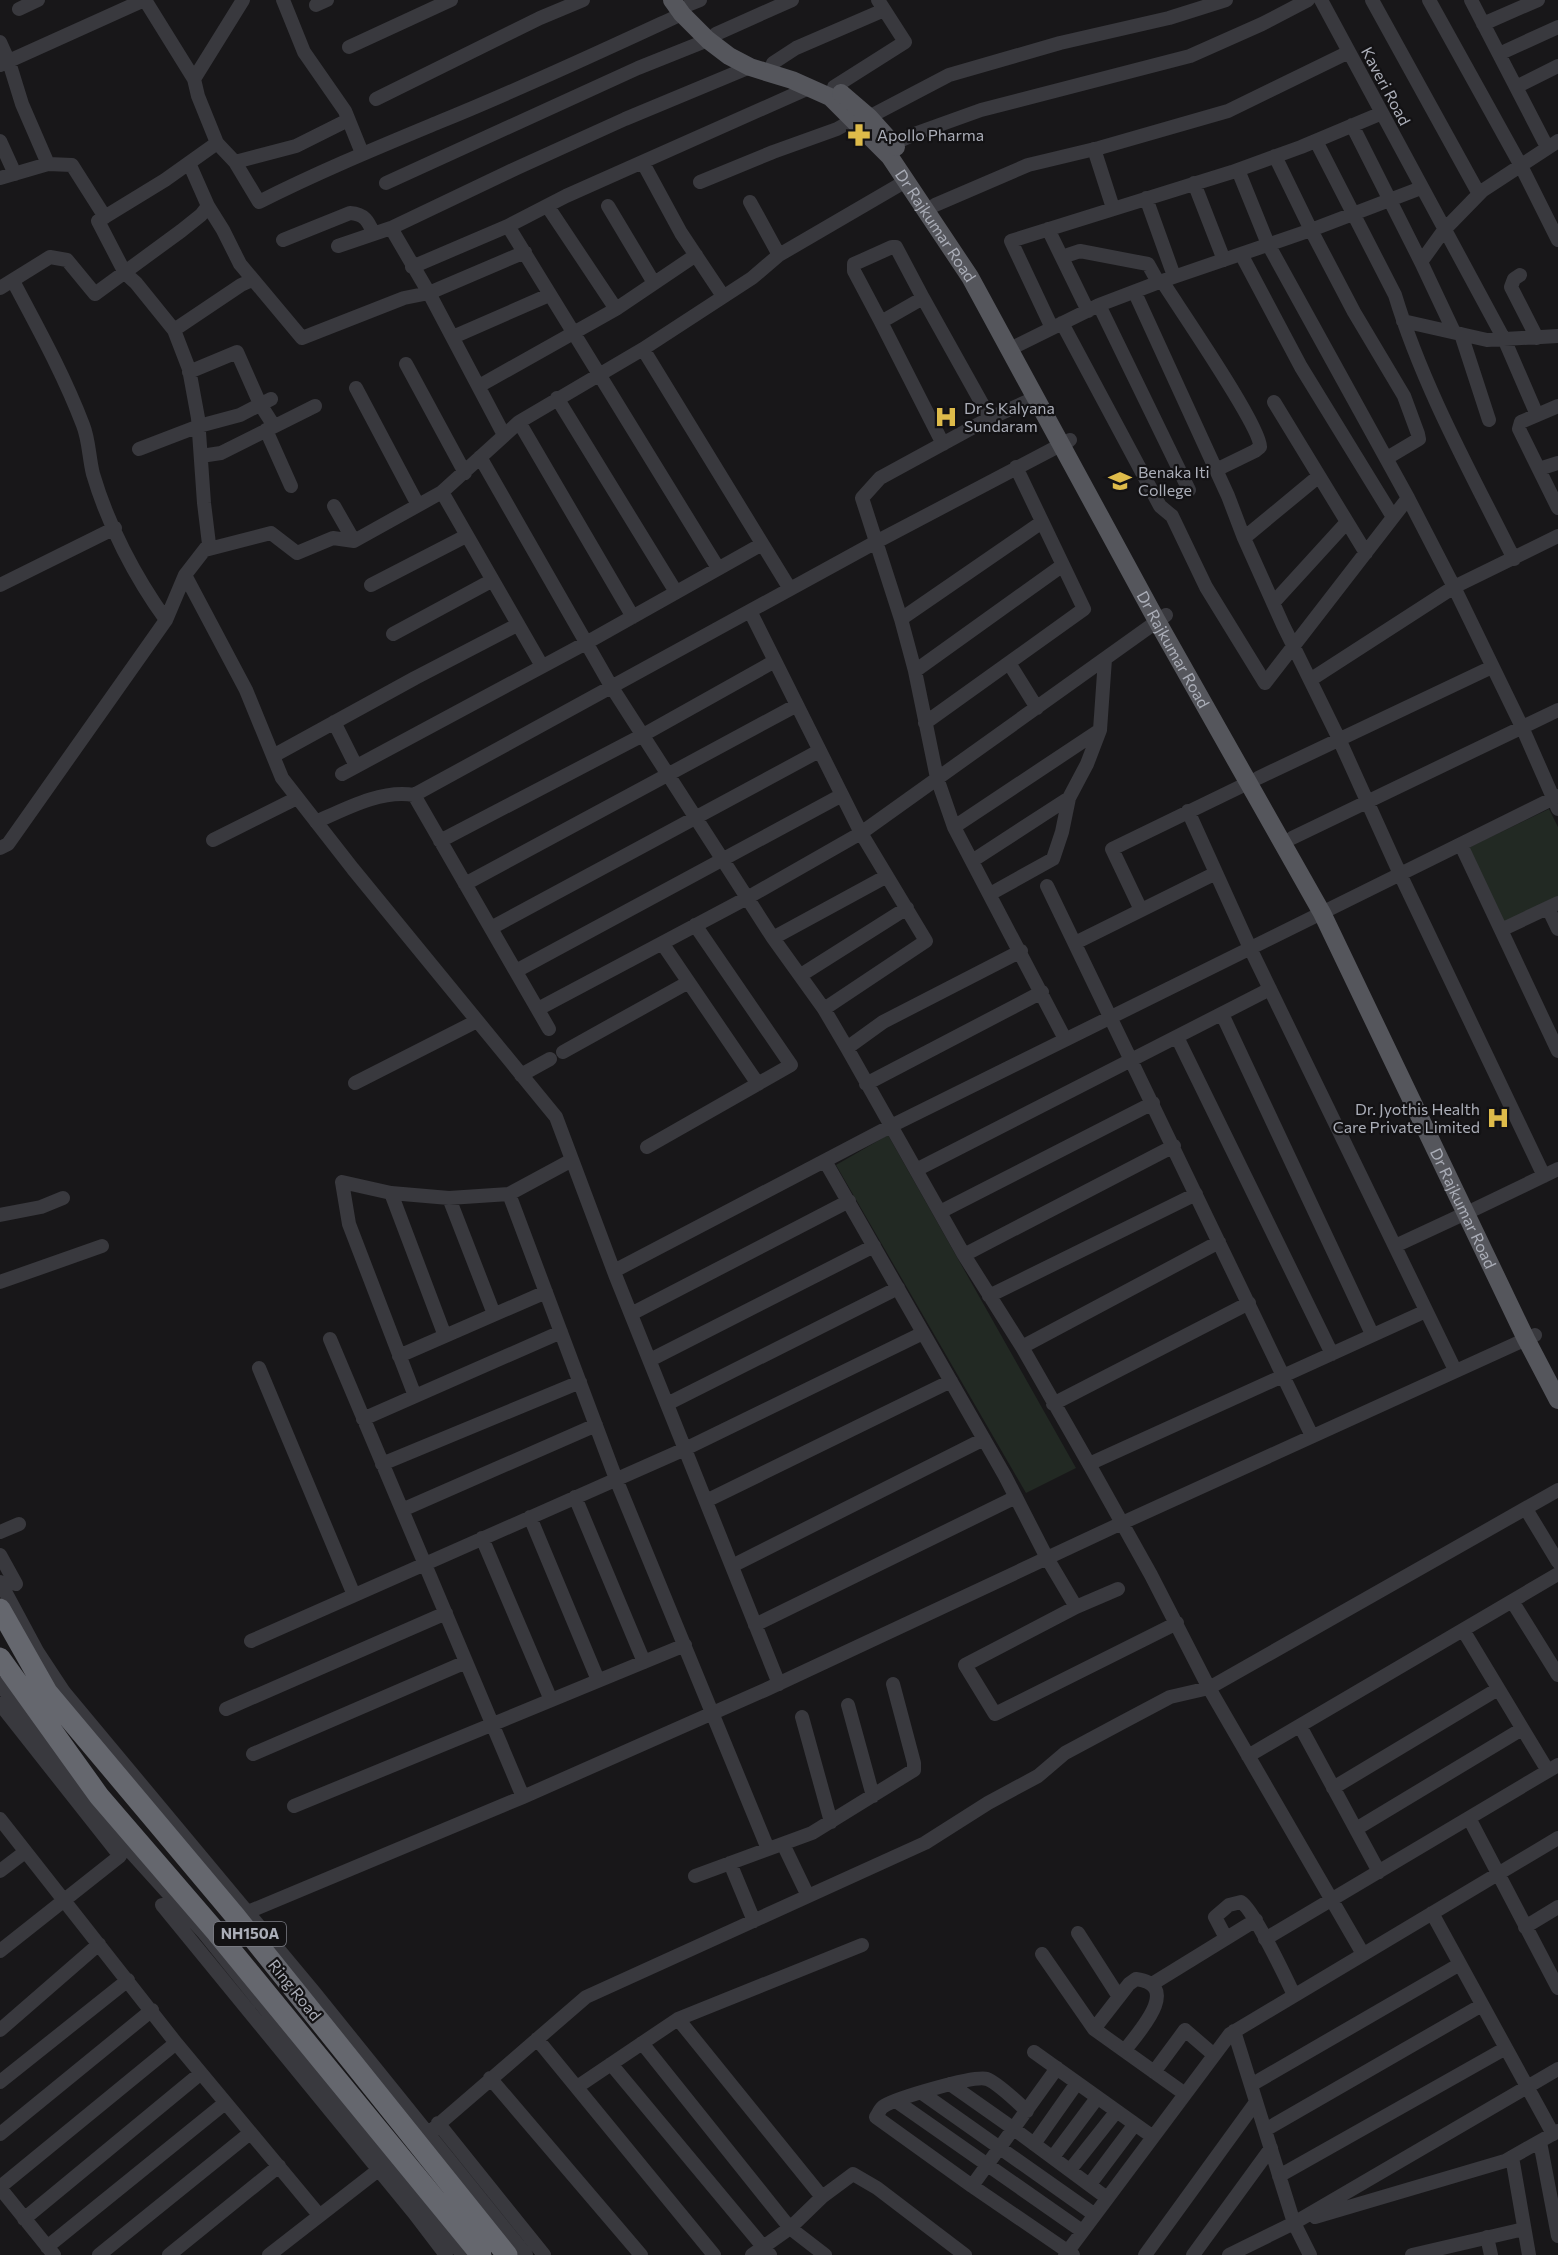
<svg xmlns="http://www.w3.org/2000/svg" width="1558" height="2255" font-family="Commissioner,sans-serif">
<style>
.green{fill:#222923}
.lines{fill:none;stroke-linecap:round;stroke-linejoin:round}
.minor{stroke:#39393e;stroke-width:14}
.major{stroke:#55565c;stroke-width:18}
.highway{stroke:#65676e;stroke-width:21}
.labels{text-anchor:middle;stroke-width:4.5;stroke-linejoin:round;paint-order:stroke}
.shield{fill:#131214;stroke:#7d7f87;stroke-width:1.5}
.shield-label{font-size:15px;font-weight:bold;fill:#abaeb8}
.street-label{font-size:16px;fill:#abaeb8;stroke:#131214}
.poi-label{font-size:16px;fill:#abaeb8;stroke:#131214;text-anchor:start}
</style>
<rect width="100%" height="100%" fill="#181719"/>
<!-- green -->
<path class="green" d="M1549,809L1558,827V898L1505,924L1468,848Z
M888,1135L1076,1468L1026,1493L836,1165Z"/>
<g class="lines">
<!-- minor -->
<path class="minor" d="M145,0L194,79L198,96L217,143L235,162L259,202C318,172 379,147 439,122C521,89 602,51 682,14
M283,0L304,52L345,111L362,153
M1321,0L1505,341L1537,415
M1372,0L1479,194
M1429,0L1520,164L1558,240
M1471,0L1547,147
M690,4L700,0
M316,5L327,0
M19,9L38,0
M1483,24L1538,0
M716,34L792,0
M0,42L9,62L22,104L48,164
M349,47L451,0
M1499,54L1558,27
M773,63L796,48L884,10
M0,65L144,0
M194,79L243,0
M834,87L905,42L878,0
M1516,87L1558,66
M376,99L540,18L583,0
M869,117L949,75L1060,43L1169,18L1226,0
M1352,125L1421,262
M0,141L15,174
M1316,141L1395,295C1423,387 1471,473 1514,559
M893,144L917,133L981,110L1190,56L1262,24L1308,0
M1094,149L1113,208
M1275,156L1311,230L1354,312L1404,396L1418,434L1419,439L1387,458
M235,162L296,146L348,120
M189,163L208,206L223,230L240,264L302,338L404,298L429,293L525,252
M643,163L681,233L723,296
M1238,170L1268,244L1408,498L1454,587L1522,727L1558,809
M0,178L48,164L72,165L105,217
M700,182L773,152L837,129L853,120
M386,183L638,68L708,40
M1194,183L1224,260
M1146,198L1174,276
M750,202L779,255
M935,205L1028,165L1099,148L1228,111L1349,52
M608,206L654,283
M548,207L616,309
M391,228L429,293L504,435
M1048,229L1088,311
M283,240L350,213C365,214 368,221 374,234
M338,246L391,228L517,168L625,119L750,67
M1241,254L1301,367L1393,517
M1062,257L1080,251L1148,264L1158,282
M412,267L508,226
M1520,275L1514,279L1511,287L1537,338
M13,281C38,328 64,375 83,425C89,440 89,458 93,474C108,525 135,577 166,620
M1162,281C1177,305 1262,428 1260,447L1255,451L1216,470
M0,288L50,257L67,260L95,294L181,231L201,215L208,206
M1135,293L1228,496L1244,538L1283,625L1339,739L1400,874L1544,1176
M1099,305L1189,490
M1403,321L1487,340L1558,336
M881,322L854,271V264L892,247H896L923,298
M1062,323L1160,506L1172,516L1206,587L1265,683L1408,498
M1052,328L1011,241L1232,172L1301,147L1382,113
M174,330L241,285L252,280
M1454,332L1421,262L1444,230L1482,191L1558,141
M1461,334L1489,420
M453,337L549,295
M643,349L790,589
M1008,350L1099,305L1162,281L1311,230L1421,188
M406,364L465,473
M189,372L237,352L260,404L274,426
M479,386L616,309L696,255
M356,388L418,505
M557,398L676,592
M1035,398L990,418L880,478L862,498L901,619L915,671L937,778L954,827L1065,1039
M1274,402L1366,553
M1558,406L1521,422L1519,429L1558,508
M519,422L633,617
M266,430L291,486
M943,444L881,322L923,298L990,418
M139,449L199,426L240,415L271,399
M201,456L221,453L315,406
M480,457L611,686L773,938L824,1009L847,1048L964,1255L1022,1347L1089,1464L1151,1575L1209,1688L1363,1954
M1539,469L1558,463
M442,492L542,666
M334,506L354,541
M1244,538L1319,476
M205,550L271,533L297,553L333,538L354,541L442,492L519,422L643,349L752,278L779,255L906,181
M718,568L508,226L566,196L811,87
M185,575L246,690L282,778L353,869L556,1117L616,1277L779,1684
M0,585L115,528
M371,585L466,536
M1273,603L1347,522
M750,611L861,833L926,941L824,1009
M901,619L1042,522
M393,634L491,581
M1009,663L1037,708
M915,671L1063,565
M1310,680L1454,587L1558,536
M334,722L356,766
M925,723L1084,609L1016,467
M273,756L415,678L517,625
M342,774L586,643L762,544
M1258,778L1492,667
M414,795L549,1029
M1188,811L1250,948L1455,1370
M316,822C345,809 382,789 414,795L876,542L1070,440
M954,827L1100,730
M1292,838L1558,710
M213,840L297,798
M440,841L643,735L775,661
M1461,845L1558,1051
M0,848L8,844L166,620L185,575L209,544L204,503L198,418L189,369L174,330L136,283L125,273L98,221L165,180L217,143
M972,861L1069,798
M465,884L797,705
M1047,886L1312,1436
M990,894L1053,859L1062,832L1069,798L1087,764L1100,730L1105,659
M1548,908L1558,929
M1141,910L1112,849L1248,783
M491,928L819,751
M1501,930L1558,903
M773,938L887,876
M662,943L758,1084
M1075,943L1216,873
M516,971L842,795
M801,975L907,908
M538,1009L747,898L861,833L1166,615
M1222,1014L1372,1334
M1177,1037L1332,1354
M847,1048L883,1022L1021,951
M563,1052L687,983
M521,1075L550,1059
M355,1083L477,1021
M866,1084L1042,992
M647,1147L791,1065L695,925
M825,1161L1005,1476L1047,1558L1076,1607
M916,1170L1270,989
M391,1193L445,1336
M509,1194L616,1479L768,1849
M449,1198L494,1314
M1475,1209L1558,1169
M940,1212L1153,1103
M0,1215L41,1207L63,1198
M1395,1246L1466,1213
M964,1255L1174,1146
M614,1271L891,1126L1558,796
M0,1282L102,1246
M989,1296L1196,1194
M631,1314L849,1201
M330,1339L523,1797
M1022,1347L1219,1242
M399,1356L546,1292
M650,1360L874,1246
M259,1368L354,1595
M415,1396L349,1224L342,1182L391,1193L449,1198L509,1194L572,1160
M667,1404L898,1288
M1053,1404L1249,1303
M363,1419L561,1332
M382,1464L580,1382
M1089,1464L1426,1311
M575,1497L644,1662
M706,1501L951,1381
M1526,1509L1558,1562
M402,1510L596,1425
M530,1517L598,1680
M0,1532L19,1524
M482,1538L551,1700
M0,1555L16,1584
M732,1566L984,1439
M0,1582L37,1651L64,1692L314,1992L526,2255
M1118,1589L1076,1607L965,1665L995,1714L1177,1623
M1512,1601L1558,1675
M755,1625L1016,1497
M1463,1630L1548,1771
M251,1641L685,1449L923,1333
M0,1684L55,1759L129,1850L204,1933L463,2255
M0,1704L120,1856L0,1951
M848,1705L873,1796
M226,1709L446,1613
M802,1717L831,1822
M1300,1726L1379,1872
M253,1754L466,1662
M1248,1756L1558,1574
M1333,1788L1498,1689
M294,1806L685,1645
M1469,1818L1558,1988
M0,1819L176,2043L319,2215
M1356,1829L1522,1729
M783,1844L808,1896
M730,1863L754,1921
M0,1871L25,1852
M695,1876L812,1833L914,1770V1763L893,1684
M162,1905L414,2213L446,2255
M1432,1913L1553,2134
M236,1917L523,1797L765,1690L1122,1523L1535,1335
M1525,1927L1558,1907
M1078,1933L1119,1997
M1226,1938L1215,1917L1229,1905L1241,1902C1253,1909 1286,1978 1294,1995
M1265,1939L1558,1765
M1042,1954L1094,2029L1185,2094
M1152,1984L1256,1920
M678,2019L822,2197
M1094,2029L1129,1984L1136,1979C1183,1985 1138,2033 1125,2050
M0,2030L99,1944
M1234,2031L1294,2223L1310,2255
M537,2039L714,2255
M642,2043L790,2228L825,2255
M1034,2052L1153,2137
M611,2064L770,2255
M1154,2072L1185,2030L1214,2055
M490,2078L641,2255
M0,2082L128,1980
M950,2084L1014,2129L1107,2198
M1251,2085L1460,1964
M577,2087L678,2019L862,1945
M922,2093L1095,2215
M896,2101L1082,2231
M1027,2111C1017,2102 998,2083 987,2079C974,2075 897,2098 884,2106C880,2108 879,2113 876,2117L972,2186L1073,2255
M438,2123L544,2255
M1265,2130L1482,2005
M0,2134L152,2010
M1540,2142L1558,2236
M417,2143L586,1997L925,1843L988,1803L1038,1776L1065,1753L1121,1723L1170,1697L1209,1688L1558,1490
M1034,2144L1077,2083
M1053,2157L1097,2098
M1512,2157L1529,2255
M1070,2170L1116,2112
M1279,2176L1506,2048
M1090,2184L1135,2124
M972,2186L1057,2068
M0,2187L176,2043
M0,2188L54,2255
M1315,2217L1505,2161L1558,2131
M24,2219L201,2073
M1487,2237L1491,2255
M47,2247L225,2103
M99,2255L250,2133
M169,2255L279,2166
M269,2255L386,2164
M752,2255L790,2228L822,2197L853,2174L877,2188L965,2255
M1065,2255L1230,2034L1558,1838
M1145,2255L1256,2102
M1193,2255L1271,2148
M1229,2255L1294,2223L1558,2069
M1412,2255L1524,2229"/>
<!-- major -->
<g class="major">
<path id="s1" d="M672,0L682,14L708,40L729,56L750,67L792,80L830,97L890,157L970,277L1157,621L1322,913L1526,1339L1558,1400"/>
<path d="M841,93L869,117L896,147"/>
</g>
<!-- highway -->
<path class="highway" d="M0,1609L47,1692L236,1917L507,2255
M0,1658L99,1796L217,1933L481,2255"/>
</g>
<!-- icons -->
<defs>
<g id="pharmacy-bare" transform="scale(1.8)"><path d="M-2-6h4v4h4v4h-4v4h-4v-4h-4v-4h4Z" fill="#debb4a" stroke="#131214" stroke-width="2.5" paint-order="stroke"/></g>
<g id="hospital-bare" transform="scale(1.8)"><path d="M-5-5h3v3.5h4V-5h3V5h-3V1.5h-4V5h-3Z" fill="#debb4a" stroke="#131214" stroke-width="2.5" paint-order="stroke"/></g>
<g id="university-bare" transform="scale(1.8)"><path d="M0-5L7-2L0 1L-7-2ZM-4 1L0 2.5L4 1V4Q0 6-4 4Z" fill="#debb4a" stroke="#131214" stroke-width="2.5" paint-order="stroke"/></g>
</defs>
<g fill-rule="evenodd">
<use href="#pharmacy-bare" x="859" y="135"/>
<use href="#hospital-bare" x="946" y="417"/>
<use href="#university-bare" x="1120" y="481"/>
<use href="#hospital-bare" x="1498" y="1118"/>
</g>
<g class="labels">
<!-- shield labels -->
<rect class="shield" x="214" y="1922" width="72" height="24" rx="4.5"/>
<g class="shield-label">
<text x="250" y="1939">NH150A</text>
</g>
<!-- street labels -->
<g class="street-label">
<text transform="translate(1386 86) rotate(62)" y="6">Kaveri Road</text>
<text dy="6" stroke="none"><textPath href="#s1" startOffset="357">Dr Rajkumar Road</textPath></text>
<text dy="6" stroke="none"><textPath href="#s1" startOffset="843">Dr Rajkumar Road</textPath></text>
<text dy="6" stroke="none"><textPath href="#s1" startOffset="1473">Dr Rajkumar Road</textPath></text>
<text transform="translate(295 1990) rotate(51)" y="6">Ring Road</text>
</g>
<!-- poi labels -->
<g class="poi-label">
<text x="877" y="141">Apollo Pharma</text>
<text x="964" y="414">Dr S Kalyana<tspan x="964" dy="18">Sundaram</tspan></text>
<text x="1138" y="478">Benaka Iti<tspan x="1138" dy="18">College</tspan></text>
<text x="1480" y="1115" text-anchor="end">Dr. Jyothis Health<tspan x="1480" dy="18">Care Private Limited</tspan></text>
</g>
</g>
</svg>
